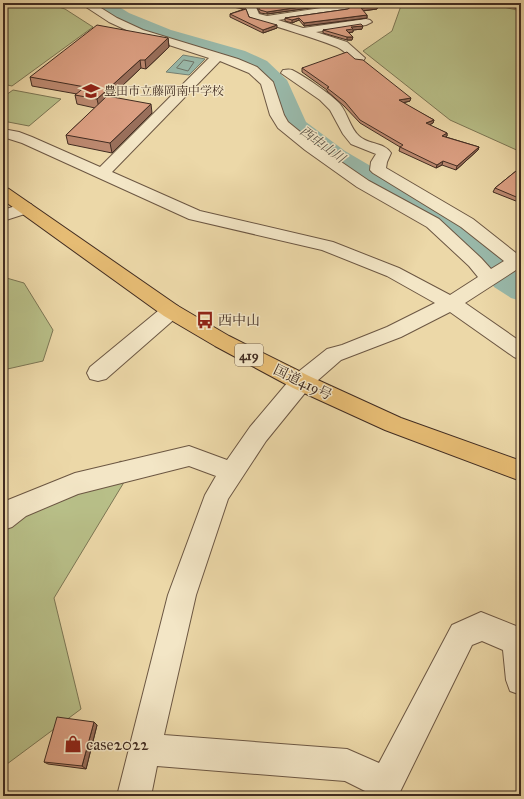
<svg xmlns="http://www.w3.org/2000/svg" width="524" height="799" font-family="'IM FELL Great Primer','Noto Serif JP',serif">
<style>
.green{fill:#b8bf88;stroke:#7c7654}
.water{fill:#99b9aa;stroke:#768173}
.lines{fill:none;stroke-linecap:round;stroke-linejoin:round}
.shore{stroke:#6d7266;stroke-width:1}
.river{fill:#99b9aa;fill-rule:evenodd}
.minor-casing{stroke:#6c5743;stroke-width:2}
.highway-casing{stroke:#412c21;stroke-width:2}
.minor{fill:#f3e6c6;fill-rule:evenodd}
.highway{fill:#e6bc74;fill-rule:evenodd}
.wall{fill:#bc8970;stroke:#412c21}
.shaded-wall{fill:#996f5b;stroke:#412c21}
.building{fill:#db9f82;stroke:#412c21}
.labels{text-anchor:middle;stroke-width:3;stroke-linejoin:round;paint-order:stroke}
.far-poi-label{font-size:12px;fill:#412c21;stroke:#f3e6c6;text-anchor:start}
.far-water-label{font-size:13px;font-style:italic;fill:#574f43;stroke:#f3e6c6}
.shield{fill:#f3e6c6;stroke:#766452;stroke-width:1}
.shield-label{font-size:13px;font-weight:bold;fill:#412c21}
.poi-label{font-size:14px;fill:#412c21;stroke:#f3e6c6;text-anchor:start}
.street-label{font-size:14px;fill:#412c21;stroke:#f3e6c6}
.near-poi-label{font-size:17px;fill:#412c21;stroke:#f3e6c6;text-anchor:start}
</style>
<rect width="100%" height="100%" fill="#ecd8a8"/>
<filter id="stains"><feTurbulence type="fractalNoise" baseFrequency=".005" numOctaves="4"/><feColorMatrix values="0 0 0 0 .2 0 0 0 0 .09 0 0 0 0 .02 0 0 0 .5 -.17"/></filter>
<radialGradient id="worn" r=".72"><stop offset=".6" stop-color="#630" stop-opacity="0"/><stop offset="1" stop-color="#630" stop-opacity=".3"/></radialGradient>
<!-- green -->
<path class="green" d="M3,3H45L65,9L93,27L12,86L3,84Z
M402,3H486L521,11V152L450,120L363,51L392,31Z
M13,90L61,99L29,126L3,121V97Z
M3,277L24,283L53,330L43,361L3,370Z
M121,461L132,469L54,598L81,709L3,767V523L41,508Z"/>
<!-- water -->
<path class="water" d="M183,55L205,59L189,75L166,72Z"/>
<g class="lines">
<!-- shore -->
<path class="shore" d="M184,60L194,62L188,71L177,68Z"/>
<!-- river -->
<path class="river" d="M94,3H113L129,13L171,30L245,51L267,61L287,80L306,122L345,151L422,196L483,236L509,258L517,275L521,278V301L511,298L494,287L490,280L486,268L463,248L404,206L329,161L289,131L279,112L268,83L253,69L231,59L159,38L117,21L96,7Z"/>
<!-- minor casing -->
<g class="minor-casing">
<path id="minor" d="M80,3H93L117,18L143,30L238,59L257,67L273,82L284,115L288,122L315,144L369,181L439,219L481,258L491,269L504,261L461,227L373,173L370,170L371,162L376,154L351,144L343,134L330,110L320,100L281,73L283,70C286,70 288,69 292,70C304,76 331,94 340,104C348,114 350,128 359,136C369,145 384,142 391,153L387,162L386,168L473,219L521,257V272L516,270L465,303L521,342V360L514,357L450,312L401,337L341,360L309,388L266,441L228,499L196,595L164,735L347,749L379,763L452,625L481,612L521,628V695L510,691L506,680L503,650L482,641L472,645L398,796H363L365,791L345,781L157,766L151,796H117L168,595L205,495L216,476L189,466L78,494L26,516L12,527L3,530V504L8,500L75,473L189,446L227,460L250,427L293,376L327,349L342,345L387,327L435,303L387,276L322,250L189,219L22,143L3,137V129L19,132L32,137L100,167L209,58L135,34L109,22ZM220,61L249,73L261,84L270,115L278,128L305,150L357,187L427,227L469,266L478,277L450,295L399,268L333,242L200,211L112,172Z
M244,3H254L259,14L267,16L348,4L352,5L353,7L348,10L278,20L303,28L366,19L370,20L372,22L366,25L316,32L347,42L365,58L363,61C352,64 347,51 337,47C309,36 279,28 250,18Z
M502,3H521V9L503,5Z
M25,203L31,204L33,208L31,212L3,221V210Z
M171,304L178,306L181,311L178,316L106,379L98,381L90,379L87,373L90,367L164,306Z"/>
</g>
<!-- highway casing -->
<g class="highway-casing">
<path id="highway" d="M3,187L9,189L178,306L229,336L309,376L401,418L521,461V481L385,430L293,388L215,346L164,316L3,200Z"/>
</g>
<!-- minor -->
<use href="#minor" class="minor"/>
<!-- highway -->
<use href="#highway" class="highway"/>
</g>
<!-- wall -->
<path class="wall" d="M221,3H244L245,9L249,17L277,28L263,33L230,17V14L244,9L221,5Z
M255,3H345L267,14L260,13Z
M350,3H374L378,6L377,9L363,11L367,15V18L304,26L299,20L292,23L285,21V18L348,9L353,5L352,4Z
M362,29L353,30V32L349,33L352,40H347L323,33V30Z
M168,38L169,47L146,69L141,68L110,97L152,113L112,153L68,144L66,135L95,108L77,104L75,95L77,94L32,86L30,77Z
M302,68L410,101L403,103L434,120L433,123L429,125L447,133V136L446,137L479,147L478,150L456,170L442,165L436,168L399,151L400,147L360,123L344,106L327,91V90L302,72Z
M521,167V203L493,192L495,188Z
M94,722L97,725L86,769L48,764L44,762Z"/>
<!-- shaded-wall -->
<path class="shaded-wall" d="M326,3H345L267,14V12Z
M378,6L377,9L361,11V8Z
M367,15V18L304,26V23Z
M299,18V20L292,23V20Z
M277,25V28L263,33V30Z
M363,26L362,29L353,30V32L346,33V30L351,27Z
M347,37H353L352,40H347Z
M168,38L169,47L146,69L145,60Z
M140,60L141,68L99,108L97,99Z
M411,98L410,101L398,104L399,100Z
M151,104L152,113L112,153L110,143Z
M434,120L433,123L425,127L426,123Z
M447,133V136L441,140L442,136Z
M479,147L478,150L456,170L457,166Z
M443,161L442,165L436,168L437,165Z
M94,722L97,725L86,769L82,766Z"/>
<!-- building -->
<path class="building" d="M226,3H244L245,7Z
M256,3H326L267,12L260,10Z
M354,3H374L378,6L361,8L367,15L304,23L299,18L292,20L285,18L348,9L355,4Z
M246,9L249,17L277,25L263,30L230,14Z
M361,24L363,26L351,27L353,29L346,30L353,37H347L323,30Z
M97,25L168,38L145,60H140L97,99L75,95L85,87L30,77Z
M347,52L355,59L363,60L411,98L399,100L434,120L426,123L447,133L442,136L479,147L457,166L443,161L437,165L400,147L403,145L360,120L345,102L327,88L329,87L302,68Z
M107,96L151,104L110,143L66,135Z
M521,167V199L495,188Z
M57,717L94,722L82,766L44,762Z"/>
<!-- icons -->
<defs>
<g id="school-bare" transform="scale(1.38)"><path d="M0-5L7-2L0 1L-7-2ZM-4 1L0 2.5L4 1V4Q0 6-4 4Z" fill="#8f2418" stroke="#f3e6c6" stroke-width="2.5" paint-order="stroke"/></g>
<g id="bus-bare" transform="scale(1.38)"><path d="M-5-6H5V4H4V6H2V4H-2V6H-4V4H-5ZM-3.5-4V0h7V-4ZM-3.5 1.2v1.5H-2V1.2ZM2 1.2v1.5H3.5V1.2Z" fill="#8f2418" stroke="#f3e6c6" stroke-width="2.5" paint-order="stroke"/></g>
<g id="shop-bare" transform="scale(1.38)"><path d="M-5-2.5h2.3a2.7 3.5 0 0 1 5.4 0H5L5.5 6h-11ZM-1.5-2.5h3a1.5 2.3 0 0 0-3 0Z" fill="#8f2418" stroke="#f3e6c6" stroke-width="2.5" paint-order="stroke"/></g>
</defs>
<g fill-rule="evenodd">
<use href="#school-bare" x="91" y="91"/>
<use href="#bus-bare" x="205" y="320"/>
<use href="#shop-bare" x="73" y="744"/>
</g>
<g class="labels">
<!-- far-poi labels -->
<g class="far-poi-label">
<text x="104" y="95">豊田市立藤岡南中学校</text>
</g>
<!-- far-water labels -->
<g class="far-water-label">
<text transform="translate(323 144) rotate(36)" y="5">西中山川</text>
</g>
<!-- shield labels -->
<rect class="shield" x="235" y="344" width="28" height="22" rx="3"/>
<g class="shield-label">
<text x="249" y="360">419</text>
</g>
<!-- poi labels -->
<g class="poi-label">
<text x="218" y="325">西中山</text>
</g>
<!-- street labels -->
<g class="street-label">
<text transform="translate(303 382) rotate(26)" y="5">国道419号</text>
</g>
<!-- near-poi labels -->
<g class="near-poi-label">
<text x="86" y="750">case2022</text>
</g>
</g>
<!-- margin -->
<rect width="524" height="799" fill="none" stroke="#ecd8a8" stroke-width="16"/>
<rect x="4" y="4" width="516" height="791" fill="none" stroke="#412c21" stroke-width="2"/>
<rect x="8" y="8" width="508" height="783" fill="none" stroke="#412c21"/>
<rect width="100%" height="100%" filter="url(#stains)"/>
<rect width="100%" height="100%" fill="url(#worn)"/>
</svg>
